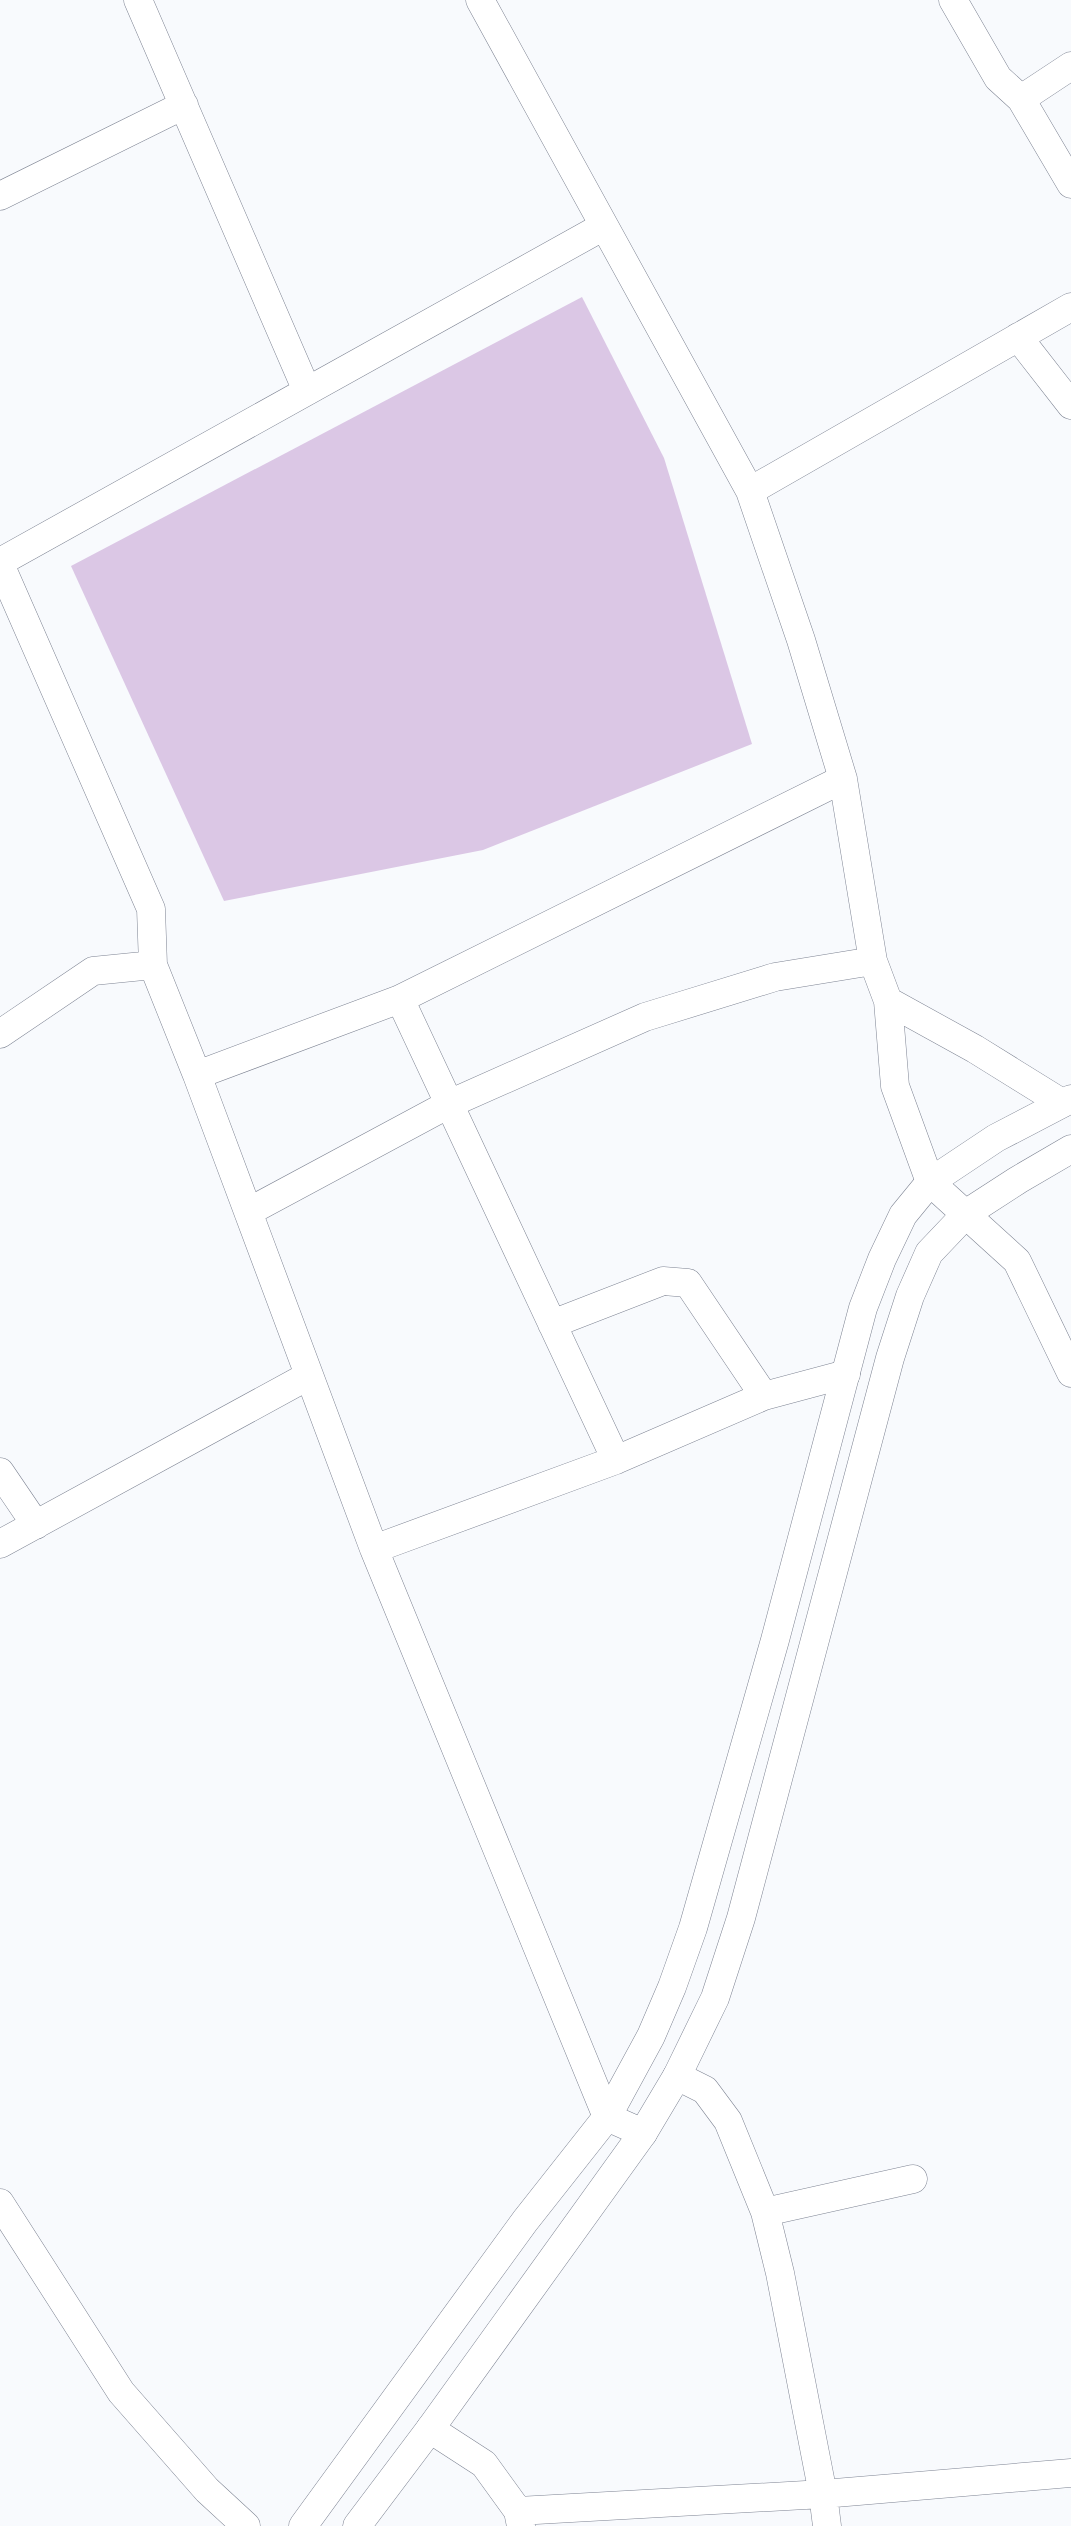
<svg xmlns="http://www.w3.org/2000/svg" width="1071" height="2526" font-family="'PT Sans',sans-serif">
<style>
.green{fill:#dbc7e5}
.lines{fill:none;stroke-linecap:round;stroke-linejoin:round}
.minor-casing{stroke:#7e8493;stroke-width:29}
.major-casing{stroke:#7e8493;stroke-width:29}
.minor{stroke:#fff;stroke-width:28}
.major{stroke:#fff;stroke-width:28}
</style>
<rect width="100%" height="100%" fill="#f8fafd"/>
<!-- green -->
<path class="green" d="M582,297L664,458L752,744L483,850L224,901L71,566Z"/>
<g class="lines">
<!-- minor casing -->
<g class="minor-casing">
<path id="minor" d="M138,0L307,391
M480,0L750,491L801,640L843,779L873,961L888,1001L895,1086L930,1182L1017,1261L1071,1373
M953,0L998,78L1021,99L1071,184
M1021,99L1071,66
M0,196L184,105
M1018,337L1071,405
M750,491L1071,307
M0,562L604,226
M0,564L151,909L153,965L197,1075L374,1549L607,2117L643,2133
M400,999L616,1460
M888,1001L975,1049L1062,1103
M0,1034L93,971L153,965
M197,1075L400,999L843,779
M248,1212L449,1104L645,1017L775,977L873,961
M552,1324L663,1281L688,1283L764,1396
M0,1472L36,1525
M0,1544L308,1376
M374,1549L616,1460L764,1396L846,1374
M677,2076L705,2090L728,2121L765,2212L780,2273L823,2494L827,2526
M0,2203L121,2392L207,2490L246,2526
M765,2212L913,2179
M430,2429L484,2464L518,2511L521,2526
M518,2511L823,2494L1071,2473"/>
</g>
<!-- major casing -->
<g class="major-casing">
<path id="major" d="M303,2526L525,2221L607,2117L651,2036L672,1987L693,1928L775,1640L863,1308L882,1259L903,1215L930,1182L996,1138L1071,1099
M357,2526L430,2429L643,2133L677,2076L715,1998L741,1918L890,1358L910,1296L929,1253L967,1213L1018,1180L1071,1149"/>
</g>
<!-- minor -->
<use href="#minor" class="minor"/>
<!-- major -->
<use href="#major" class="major"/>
</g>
</svg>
